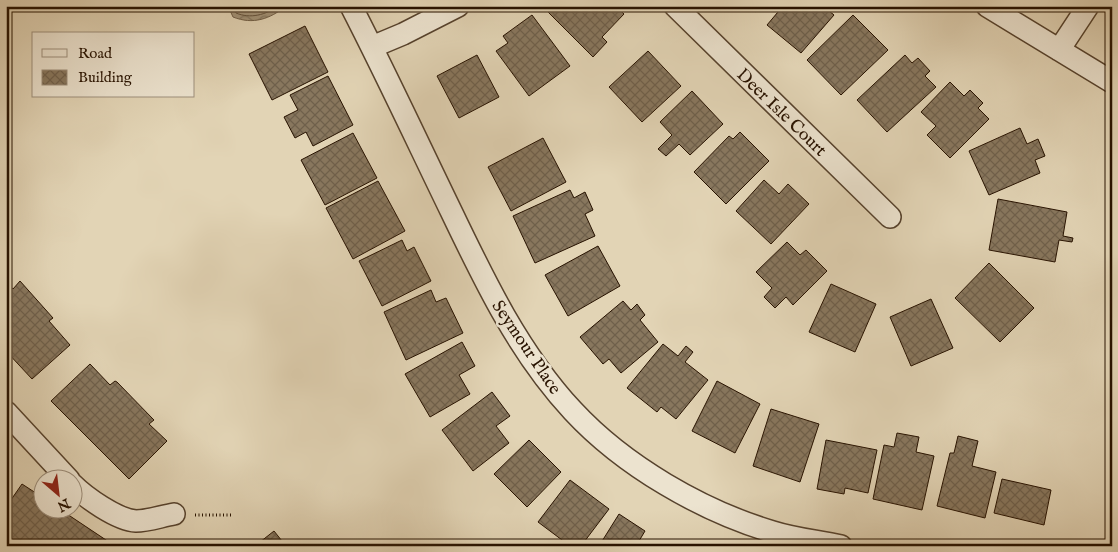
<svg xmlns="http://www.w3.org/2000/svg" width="1118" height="552" font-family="'IM FELL English',serif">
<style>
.water{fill:url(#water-waves);stroke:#715f47}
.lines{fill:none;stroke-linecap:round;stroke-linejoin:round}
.shore{stroke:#64523c;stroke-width:1}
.building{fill:url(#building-cross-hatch);stroke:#271200}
.street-casing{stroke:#56422d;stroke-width:24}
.path{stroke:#271200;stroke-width:3;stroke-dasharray:1 2.5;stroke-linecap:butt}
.street{stroke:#ece3cf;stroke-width:21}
.labels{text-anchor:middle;stroke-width:5;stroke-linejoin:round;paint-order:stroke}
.street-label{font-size:18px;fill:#271200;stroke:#ece3cf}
</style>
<defs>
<pattern id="water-waves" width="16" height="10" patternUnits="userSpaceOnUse" patternTransform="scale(1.25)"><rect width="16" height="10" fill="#a29277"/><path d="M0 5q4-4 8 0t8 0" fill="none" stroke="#84765f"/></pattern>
<pattern id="building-cross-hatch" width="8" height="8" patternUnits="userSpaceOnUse" patternTransform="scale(1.25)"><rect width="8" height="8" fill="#88775e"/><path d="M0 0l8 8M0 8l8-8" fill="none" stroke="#6f604b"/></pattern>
</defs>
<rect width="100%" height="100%" fill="#e2d4b5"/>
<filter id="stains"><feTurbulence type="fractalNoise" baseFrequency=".004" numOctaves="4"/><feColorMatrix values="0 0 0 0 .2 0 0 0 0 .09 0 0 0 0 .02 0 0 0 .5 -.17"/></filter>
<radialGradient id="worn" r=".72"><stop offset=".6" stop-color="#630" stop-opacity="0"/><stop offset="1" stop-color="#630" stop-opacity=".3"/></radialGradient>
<!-- water -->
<path class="water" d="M228,6H286C270,19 253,25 233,17Z"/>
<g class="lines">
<!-- shore -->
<path class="shore" d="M233,6L236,13C250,19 266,15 278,6"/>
</g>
<!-- building -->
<path class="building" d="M542,6H616L624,14L602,37L607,42L593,57Z
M749,6H762L755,12Z
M783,6H823L834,15L801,53L767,25Z
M532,15L570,66L529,96L496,51L508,43L503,36Z
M853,15L888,50L841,95L807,60Z
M305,26L328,72L272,100L249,54Z
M648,51L681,86L642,122L609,87Z
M477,55L499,97L459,118L437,76Z
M905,55L912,63L918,58L930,71L925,76L936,87L887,132L857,100Z
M328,76L353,125L313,146L306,132L295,138L284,117L298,110L290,95Z
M950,82L964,96L970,90L983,103L978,108L989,119L950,158L927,135L936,126L921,112Z
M692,91L723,124L690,155L679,144L666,156L658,149L672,135L660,122Z
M1020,128L1027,144L1038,139L1045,156L1035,160L1040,173L989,195L969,151Z
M740,132L769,161L726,204L694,172L729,136L733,139Z
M353,133L377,178L325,205L301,160Z
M543,138L566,182L511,211L488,167Z
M764,180L779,194L788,184L809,204L771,244L736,211Z
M378,181L405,231L353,259L326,208Z
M570,190L574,198L585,192L593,210L585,214L595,236L535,263L513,216Z
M998,199L1067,212L1063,236L1073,238L1072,242L1059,240L1055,262L989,250Z
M402,240L407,251L414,247L431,281L382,306L359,261Z
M787,242L800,255L806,250L827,271L793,305L786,297L775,308L764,297L772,288L756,272Z
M598,246L620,286L568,316L545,275Z
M989,263L1034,308L1000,342L955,298Z
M20,281L53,318L49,321L70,345L32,379L6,351V282L13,289Z
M831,284L876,304L855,352L809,332Z
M431,290L436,302L446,298L463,333L406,360L384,312Z
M931,299L953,348L911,366L890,317Z
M623,301L631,310L637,304L645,315L640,320L658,342L621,373L609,359L603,364L580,337Z
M462,342L475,366L459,375L470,394L430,417L405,374Z
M663,344L678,356L686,346L693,352L685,362L708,380L676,419L661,407L657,412L627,388Z
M90,364L110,385L115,381L117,382L152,418L154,420L149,424L167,441L129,479L51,401Z
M717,381L760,404L735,453L692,431Z
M492,392L510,416L496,426L509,443L473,471L442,430Z
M771,409L819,424L800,482L753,466Z
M897,433L919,437L916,452L934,456L922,510L873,499L884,445L894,447Z
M958,436L978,441L972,466L996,472L985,518L937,506L950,453H954Z
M529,440L561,472L527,507L494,474Z
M826,440L877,450L868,493L845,488L844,494L817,489Z
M1002,479L1051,490L1044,525L994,513Z
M570,480L609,509L581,546H570L538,522Z
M22,484L42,497V510H61L115,546H6V507Z
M619,514L645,531L636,546H599Z
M274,531L286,546H255Z"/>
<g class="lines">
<!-- street casing -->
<g class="street-casing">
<path id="street" d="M351,6C386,74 418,143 451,211C485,282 519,353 573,411C624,466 702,511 773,532C795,539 819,541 841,546
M675,6L890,217
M987,6L1112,82
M372,47L403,34L458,6
M1059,50L1088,6
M6,412L69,480
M72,484C85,497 117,520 136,521C148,521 162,516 174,514"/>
</g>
<!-- path -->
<path class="path" d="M195,515H232"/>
<!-- street -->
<use href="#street" class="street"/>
</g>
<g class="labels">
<!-- street labels -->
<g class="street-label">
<text transform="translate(782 112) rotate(44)" y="6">Deer Isle Court</text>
<text transform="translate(527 347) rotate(56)" y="6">Seymour Place</text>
</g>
</g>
<!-- margin -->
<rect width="1118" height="552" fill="none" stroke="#e2d4b5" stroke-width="25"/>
<rect x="8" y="8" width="1103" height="537" fill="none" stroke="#271200" stroke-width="2.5"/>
<rect x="12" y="12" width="1093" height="527" fill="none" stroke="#271200"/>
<!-- legend -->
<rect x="32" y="32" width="162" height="65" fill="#ece3cf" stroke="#9d8f7c"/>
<rect x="42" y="49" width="25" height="8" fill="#ece3cf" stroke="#9d8f7c"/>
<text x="78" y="58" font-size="15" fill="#271200">Road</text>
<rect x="42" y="70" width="25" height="15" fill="url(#building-cross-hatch)" stroke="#9d8f7c"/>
<text x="78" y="82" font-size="15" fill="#271200">Building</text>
<!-- north arrow -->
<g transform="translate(58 494) rotate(152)"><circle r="24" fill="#ece3cf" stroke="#9d8f7c"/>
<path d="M0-4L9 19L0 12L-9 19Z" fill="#8f2418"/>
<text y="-8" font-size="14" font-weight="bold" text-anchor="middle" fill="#271200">N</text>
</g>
<rect width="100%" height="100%" filter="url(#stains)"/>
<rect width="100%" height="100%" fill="url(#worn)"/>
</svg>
